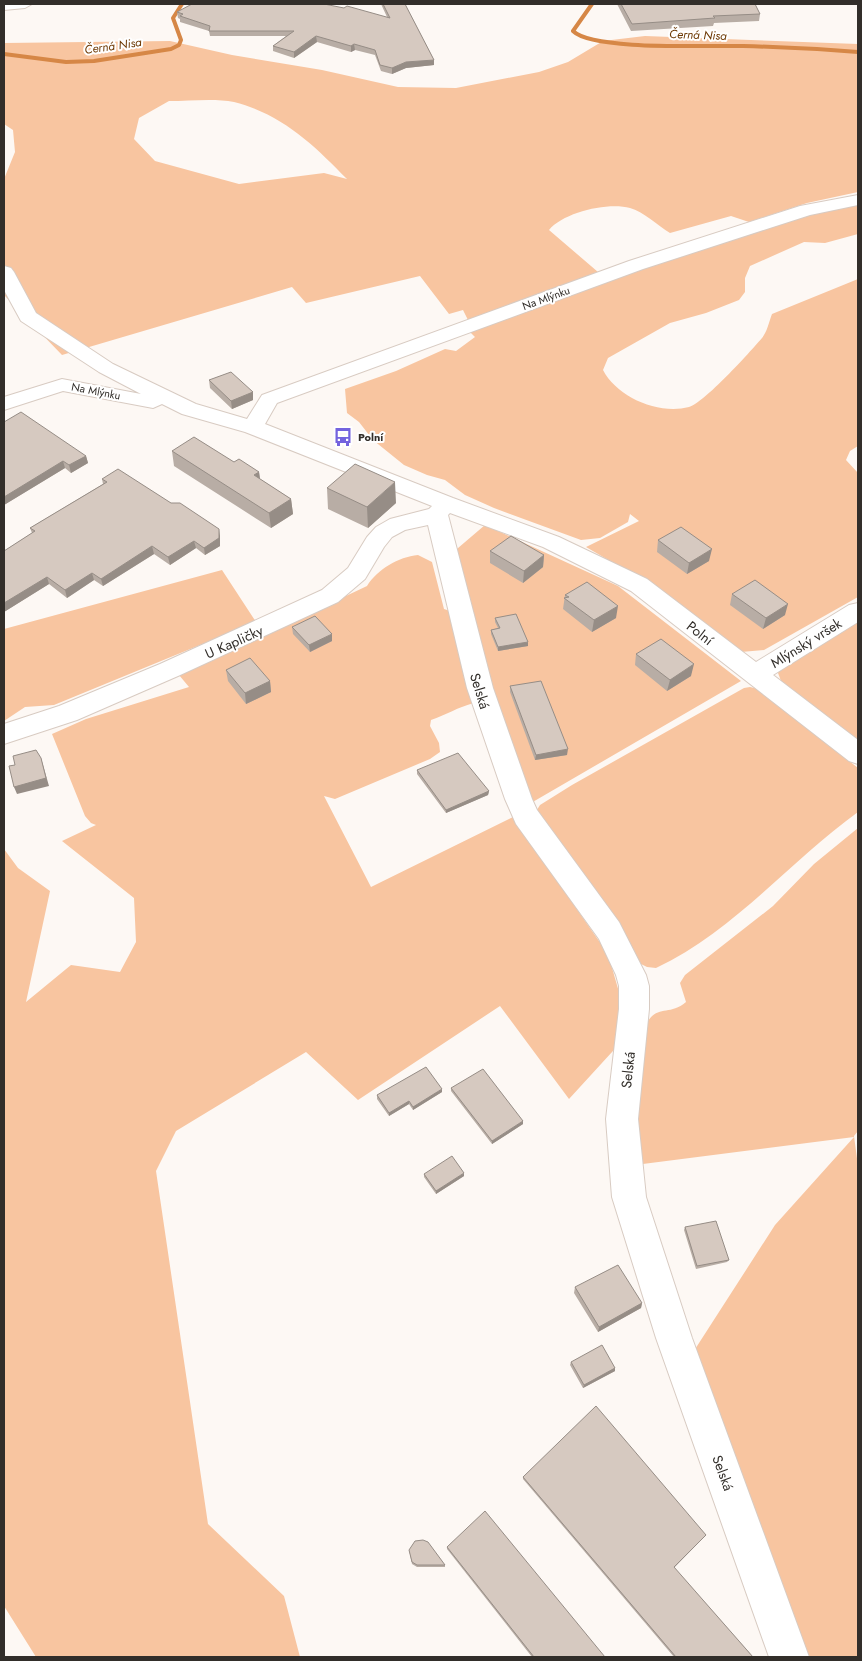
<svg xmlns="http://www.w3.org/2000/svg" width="862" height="1661" font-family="Jost,sans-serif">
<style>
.green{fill:#f8c5a0;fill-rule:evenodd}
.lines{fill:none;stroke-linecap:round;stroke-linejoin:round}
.stream{stroke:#d68746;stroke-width:4}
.minor-casing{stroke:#d8cbc2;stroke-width:2}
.minor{fill:#fff;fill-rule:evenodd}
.wall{fill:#b8ada5}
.shaded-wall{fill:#968d86}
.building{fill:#d6c9c0;stroke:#968d86}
.labels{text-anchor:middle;stroke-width:4;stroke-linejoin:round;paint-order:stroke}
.far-street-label{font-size:11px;fill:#322e2a;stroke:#fff}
.far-poi-label{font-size:11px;font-weight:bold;fill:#322e2a;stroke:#fff;text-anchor:start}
.far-water-label{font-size:12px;font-style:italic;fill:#6d3904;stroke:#fff}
.street-label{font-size:14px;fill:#322e2a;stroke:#fff}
</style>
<rect width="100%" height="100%" fill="#fdf8f4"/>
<!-- green -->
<path class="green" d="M645,36L858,44V192L807,203L749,222L731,216L670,233C658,226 643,211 630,208C608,202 564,212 549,230L598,272L469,322L463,310L449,314L420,276L306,303L292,287L62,355L4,295V179L15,152L13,130L4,124V43L170,41L232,55L322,70L398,87L456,88L539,72L568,62L603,41ZM169,101C189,101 215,98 234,102C282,114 314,145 347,179L324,173L239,184L155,161L134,139L139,118Z
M858,204V234L825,243L804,242L750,266L745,278V292L739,300L706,313L670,323L608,358L603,370C617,397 658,415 689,407C704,403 750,352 762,338C767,332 769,322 772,314L858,279V446L850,451L846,460L858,473V597L764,650L741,652L653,586L586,547L639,521L630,514L628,522L600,538L581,540L494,508L465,495L445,480L427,475L404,465L373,440L359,422L347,413L345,389L396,371L445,349L456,351L475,337L470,332L647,266L809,212Z
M485,525L618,586L741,681L531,803L495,709L451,554Z
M418,555L432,562L444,609L450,611L452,627L474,703C458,707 446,715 431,720L430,726L439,743L440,752L430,759L335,799L324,796L371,887L513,817L608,954L621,999L623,1040L569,1099L500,1006L358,1100L306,1052L176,1131L156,1171L208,1524L284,1596L300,1657H36L4,1606V849L18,868L50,891L26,1002L71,965L120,972L136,942L134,898L62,841L96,825L91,823L85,816L52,734L86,719L189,687L179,675L367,586C378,569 398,557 418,555Z
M222,570L256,622L54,705L25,707L4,721V629Z
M858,619V740L781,681L778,673L783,662Z
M750,687L758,689L858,768V812C789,862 734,931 656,968L647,967L641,964L613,916L535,813L540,805L572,785L744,688Z
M858,828V1131L854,1136L858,1166V1657H804L716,1434L690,1357L775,1225L854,1137L635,1165V1121L645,1026C657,1003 668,1017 686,1002L680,983L685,975L773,906L814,864Z"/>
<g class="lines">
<!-- stream -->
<path class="stream" d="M592,4L573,31C593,51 711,45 743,46C781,47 820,49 858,52
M4,54L66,62L94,61L171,49L179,45L181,40L173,18L182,4"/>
<!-- minor casing -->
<g class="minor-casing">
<path id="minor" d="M4,4H32L25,8L4,10Z
M858,195V205L810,215L643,269L277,403L265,424L453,498L559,537L647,579L756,662L849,605L858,603V622L773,675L858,740V764L849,761L631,591L543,547L450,513L448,515L493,688L532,799L537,810L619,922L646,975L649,986V1009L638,1119L646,1197L692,1338L809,1657H769L656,1338L612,1197L606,1119L619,1009V986L616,975L599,939L516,824L505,799L467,688L428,525L405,530L392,537L384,547L365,579L338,602L178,676L77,720L4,744V724L59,706L160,664L322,590L348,568L367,537L376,527L390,519L429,509L432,506L245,432L182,414L162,404L153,408L63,391L4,410V397L62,379L141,394L99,372L21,321L4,290V266L11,268L14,272L36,313L113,364L196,404L247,419L262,395L629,261L800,206Z"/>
</g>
<!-- minor -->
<use href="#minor" class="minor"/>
</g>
<!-- wall -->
<path class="wall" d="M381,4H405L434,60V65L406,68L392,74L381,71L375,55L355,50L351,52L317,42L294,58L273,51V46L286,36H210L209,31L180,22V19L178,18L177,12L387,17Z
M617,4H755L760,14L759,21L714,23L713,26L631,31Z
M209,380L253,392V400L232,409L210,388Z
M4,422L86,456L88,463L71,473L65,468L4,505Z
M172,451L234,462L259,472L260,479L291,499L293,514L271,528L174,466Z
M102,479L220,536V546L205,555L196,548L170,565L154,554L103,586L94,580L67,598L49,584L4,612V551L32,533L30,528L103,484Z
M327,488L396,503L368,528L328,509Z
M658,540L709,561L687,574L657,552Z
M490,551L544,555L543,567L523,583L490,563Z
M732,594L785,615L763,629L730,605Z
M565,595L616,618L592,632L563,609Z
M495,618L528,646L498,651L491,634V630L498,628L495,622Z
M292,627L332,641L310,652L293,634Z
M636,654L691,676L667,691L635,665Z
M226,670L270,681L271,692L246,704L228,681Z
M510,686L567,755L535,760L510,692Z
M417,770L489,791L488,795L446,813L417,774Z
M451,1088L523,1121V1124L492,1144L451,1091Z
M442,1092L413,1110L409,1104L389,1116L377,1099V1095Z
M424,1174L464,1176L436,1194L424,1177Z
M685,1227L729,1260L727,1262L696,1269L684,1230Z
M575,1287L642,1303L641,1308L598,1332L574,1293Z
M571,1362L615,1368V1371L583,1388L570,1365Z
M523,1477L706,1535L674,1568L753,1657H674L523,1479Z
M447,1547L605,1657H532L447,1549Z
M409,1550L445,1565V1567H417L412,1564Z"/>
<!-- shaded-wall -->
<path class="shaded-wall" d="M316,36L317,42L294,58V52Z
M354,44L355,50L351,52V46Z
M434,60V65L406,68L392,74V68L406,62Z
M253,392V400L232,409L231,401Z
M86,456L88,463L71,473L69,465Z
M63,461L65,468L4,505V497Z
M259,472L261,487L254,475Z
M395,482L396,503L368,528L367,507Z
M291,499L293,514L271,528L269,513Z
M219,529L220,536V546L205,555L204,548Z
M194,541L196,548L170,565L168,557Z
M152,546L154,554L103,586L101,579Z
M712,549L709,561L687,574L689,563Z
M544,555L543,567L523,583L524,571Z
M92,573L94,580L67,598L65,590Z
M47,577L49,584L4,612V603Z
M788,604L785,615L763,629L766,618Z
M618,606L616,618L592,632L594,620Z
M332,634V641L310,652L309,645Z
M528,642V646L498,651V647Z
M694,664L691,676L667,691L670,680Z
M270,681L271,692L246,704L245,693Z
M568,749L567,755L535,760L536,755Z
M41,758L49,786L17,794L14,787Z
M489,791L488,795L446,813V810Z
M442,1089V1092L413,1110V1107Z
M409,1101V1104L389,1116V1113Z
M523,1121V1124L492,1144V1141Z
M464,1173V1176L436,1194V1191Z
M642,1303L641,1308L598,1332L599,1327Z
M615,1368V1371L583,1388L584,1385Z"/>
<!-- building -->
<path class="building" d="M192,4H324L344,8L347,6L390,18L383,4H405L434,60L406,62L392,68L380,65L375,50L354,44L351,46L316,36L294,52L273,46L294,31H209L210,26L180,16L183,14L177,12Z
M621,4H755L760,14L713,16L715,18L632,24Z
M231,372L253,392L231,401L209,380Z
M21,412L86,456L69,465L63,461L4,497V422Z
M194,437L234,462L239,459L259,472L254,475L291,499L269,513L172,451Z
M355,464L395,482L367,507L327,488Z
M118,469L171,503H180L219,529V538L204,548L194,541L168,557L152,546L101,579L92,573L65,590L47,577L4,603V551L35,531L30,528L107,482L102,479Z
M681,527L712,549L689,563L658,540Z
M511,536L544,555L524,571L490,551Z
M755,580L788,604L766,618L732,594Z
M587,582L618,606L594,620L564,598L569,597L565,595Z
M516,614L528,642L498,647L491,630L500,628L495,618Z
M315,616L332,634L309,645L292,627Z
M661,639L694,664L670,680L636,654Z
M250,658L270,681L245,693L226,670Z
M541,681L568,749L536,755L510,686Z
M36,750L41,758L46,778L14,787L9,766L15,765L13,756Z
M458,753L489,791L446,810L417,770Z
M426,1067L442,1089L413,1107L409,1101L389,1113L377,1095Z
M483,1069L523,1121L492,1141L451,1088Z
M452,1156L464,1173L436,1191L424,1174Z
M716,1221L729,1260L697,1266L685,1227Z
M618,1265L642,1303L599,1327L575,1287Z
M602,1345L615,1368L584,1385L571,1362Z
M596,1406L706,1535L674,1567L753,1657H676L523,1477Z
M485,1511L605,1657H534L447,1547Z
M423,1540L428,1542L445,1565H417L412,1562L409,1550L415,1541Z"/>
<!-- icons -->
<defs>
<g id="bus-bare" transform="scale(1.5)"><path d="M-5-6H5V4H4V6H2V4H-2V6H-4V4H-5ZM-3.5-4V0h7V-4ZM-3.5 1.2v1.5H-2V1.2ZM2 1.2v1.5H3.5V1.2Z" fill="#7463de" stroke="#fff" stroke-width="2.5" paint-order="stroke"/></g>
</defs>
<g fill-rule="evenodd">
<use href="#bus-bare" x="343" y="437"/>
</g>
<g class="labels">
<!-- far-street labels -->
<g class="far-street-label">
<text transform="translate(546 298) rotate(-20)" y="4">Na Mlýnku</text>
<text transform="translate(96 391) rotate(11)" y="4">Na Mlýnku</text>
</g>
<!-- far-poi labels -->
<g class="far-poi-label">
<text x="358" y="441">Polní</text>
</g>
<!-- far-water labels -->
<g class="far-water-label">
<text transform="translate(698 35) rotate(2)" y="4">Černá Nisa</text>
<text transform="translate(113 46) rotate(-8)" y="4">Černá Nisa</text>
</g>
<!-- street labels -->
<g class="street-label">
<text transform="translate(700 633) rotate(38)" y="5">Polní</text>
<text transform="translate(234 642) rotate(-24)" y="5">U Kapličky</text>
<text transform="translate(806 643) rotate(-32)" y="5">Mlýnský vršek</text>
<text transform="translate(480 691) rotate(73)" y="5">Selská</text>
<text transform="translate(628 1070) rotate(-84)" y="5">Selská</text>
<text transform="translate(723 1473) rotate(70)" y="5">Selská</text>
</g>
</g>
<!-- border -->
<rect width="862" height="1661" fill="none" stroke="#322e2a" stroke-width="10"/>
</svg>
